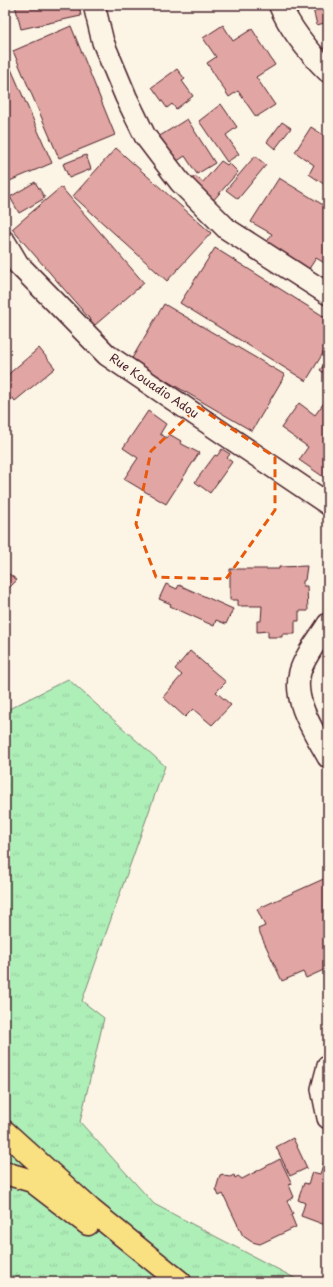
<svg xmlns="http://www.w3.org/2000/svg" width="333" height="1287" font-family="'Playpen Sans',sans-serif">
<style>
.grass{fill:url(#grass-tufts);stroke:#7c8772}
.building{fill:#e1a6a3;stroke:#4a1f2b}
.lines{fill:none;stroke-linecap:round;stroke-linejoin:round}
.minor-casing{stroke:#4a1f2b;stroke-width:24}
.tertiary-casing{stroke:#4a1f2b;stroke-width:25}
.motorway-casing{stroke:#4a1f2b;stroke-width:25}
.minor{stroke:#fcf5e5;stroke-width:21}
.tertiary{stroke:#fcf5e5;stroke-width:22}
.motorway{stroke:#f9e181;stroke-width:22}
.marked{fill:none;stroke:#e8590c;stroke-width:3;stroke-dasharray:8 5;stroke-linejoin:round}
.labels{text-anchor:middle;stroke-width:3;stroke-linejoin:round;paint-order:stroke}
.street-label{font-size:12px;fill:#4a1f2b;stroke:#fcf5e5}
</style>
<defs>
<pattern id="grass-tufts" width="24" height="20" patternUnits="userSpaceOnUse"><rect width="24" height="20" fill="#aeefb8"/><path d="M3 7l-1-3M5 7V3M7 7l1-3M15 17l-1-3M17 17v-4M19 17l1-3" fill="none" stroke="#97cc9e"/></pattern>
</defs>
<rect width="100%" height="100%" fill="#fcf5e5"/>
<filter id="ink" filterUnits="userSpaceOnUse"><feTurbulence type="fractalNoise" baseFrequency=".025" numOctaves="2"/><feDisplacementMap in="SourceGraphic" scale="8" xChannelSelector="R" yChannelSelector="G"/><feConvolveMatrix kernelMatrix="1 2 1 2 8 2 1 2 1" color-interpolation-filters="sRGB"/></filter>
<g filter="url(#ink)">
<!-- grass -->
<path class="grass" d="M68,679L165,766L82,1001L104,1018L80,1122L154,1204L302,1282H5V711Z"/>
<!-- building -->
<path class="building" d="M15,5H79L81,16L21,29Z
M312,5H328V22L317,25Z
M223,25L233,41L252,29L275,65L256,77L275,105L256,117L238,91L229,97L207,63L216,57L203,38Z
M71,26L115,135L59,158L13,51Z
M5,55L52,163L5,183Z
M177,69L185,79L182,81L193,96L176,109L172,104L167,108L152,87Z
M221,104L237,127L226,135L239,154L227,162L199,121Z
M187,119L215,163L197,174L185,156L171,165L155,139Z
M282,122L291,128L275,149L267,142Z
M311,127L328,138V187L309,174L314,165L295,152Z
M116,148L211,233L167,281L73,196Z
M86,155L91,169L69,178L63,164Z
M255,156L266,165L238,199L226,190Z
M221,161L227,165L229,163L238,172L211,203L189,183L195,176L203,182Z
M279,178L328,208V265L316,258L307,272L265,245L272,234L251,222Z
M35,182L45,198L19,213L10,197Z
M61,187L144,283L95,325L12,229Z
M215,248L328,319V345L306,381L180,303Z
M164,304L285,375L252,431L131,360Z
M39,348L55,368L15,401L13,398L5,404V377Z
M328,359V376L320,370Z
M326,400L328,401V480L299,460L308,447L281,428L299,403L315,415Z
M148,411L166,424L160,434L167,438L169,434L181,441L180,443L199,453L166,504L124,479L138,458L123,448Z
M222,449L230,454L227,458L232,462L210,493L195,482L215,455L217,456Z
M307,566L305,580L303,581V586H307L308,611H299V621H295V634H282V637H268V631L257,632V621H261L262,606H238V600H230V569H279V567Z
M5,571L17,580L5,592Z
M166,584L177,589L179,585L233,609L226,624L216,620L214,626L170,606L171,604L159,599Z
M190,651L226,682L216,692L231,705L212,725L193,709L185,717L163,697L182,675L175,669Z
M328,877V968L306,978L303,972L282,981L258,929L265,926L257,909Z
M293,1138L307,1168L290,1176L276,1147Z
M280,1159L292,1184L289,1185L294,1197L287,1201L293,1214L291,1215L296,1227L260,1244L252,1242L243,1236L223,1194L219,1196L216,1189L220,1175L223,1174L224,1176L230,1177L234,1175L235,1178L238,1176L242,1179Z
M324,1162L328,1164V1226L301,1216L305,1203L298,1200L304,1183L308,1184L312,1172L320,1174Z"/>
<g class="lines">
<!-- minor casing -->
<g class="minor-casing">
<path id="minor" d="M94,5L103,42L126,97L145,136L180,182L227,229L328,294
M5,242L18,264L107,355L328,504
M328,624C319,639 305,655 300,672C292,701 315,733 328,757
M328,1066L322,1089L328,1118"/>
</g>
<!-- tertiary casing -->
<g class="tertiary-casing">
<path id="tertiary" d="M280,5C290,29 310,53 328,71"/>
</g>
<!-- motorway casing -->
<g class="motorway-casing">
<path id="motorway" d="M5,1132L91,1210L180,1282
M5,1173L32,1181L88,1224"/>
</g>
<!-- minor -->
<use href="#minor" class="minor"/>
<!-- tertiary -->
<use href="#tertiary" class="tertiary"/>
<!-- motorway -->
<use href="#motorway" class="motorway"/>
</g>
</g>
<!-- marked area -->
<path class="marked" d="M198,407L275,457V510L226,579L156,577L136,524L151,451Z"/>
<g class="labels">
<!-- street labels -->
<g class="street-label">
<text transform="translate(154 386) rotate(34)" y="4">Rue Kouadio Adou</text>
</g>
</g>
<!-- margin -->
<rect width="333" height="1287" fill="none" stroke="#fcf5e5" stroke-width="20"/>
<rect x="10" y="10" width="313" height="1267" fill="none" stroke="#4a1f2b" stroke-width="1.5" filter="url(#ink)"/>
</svg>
